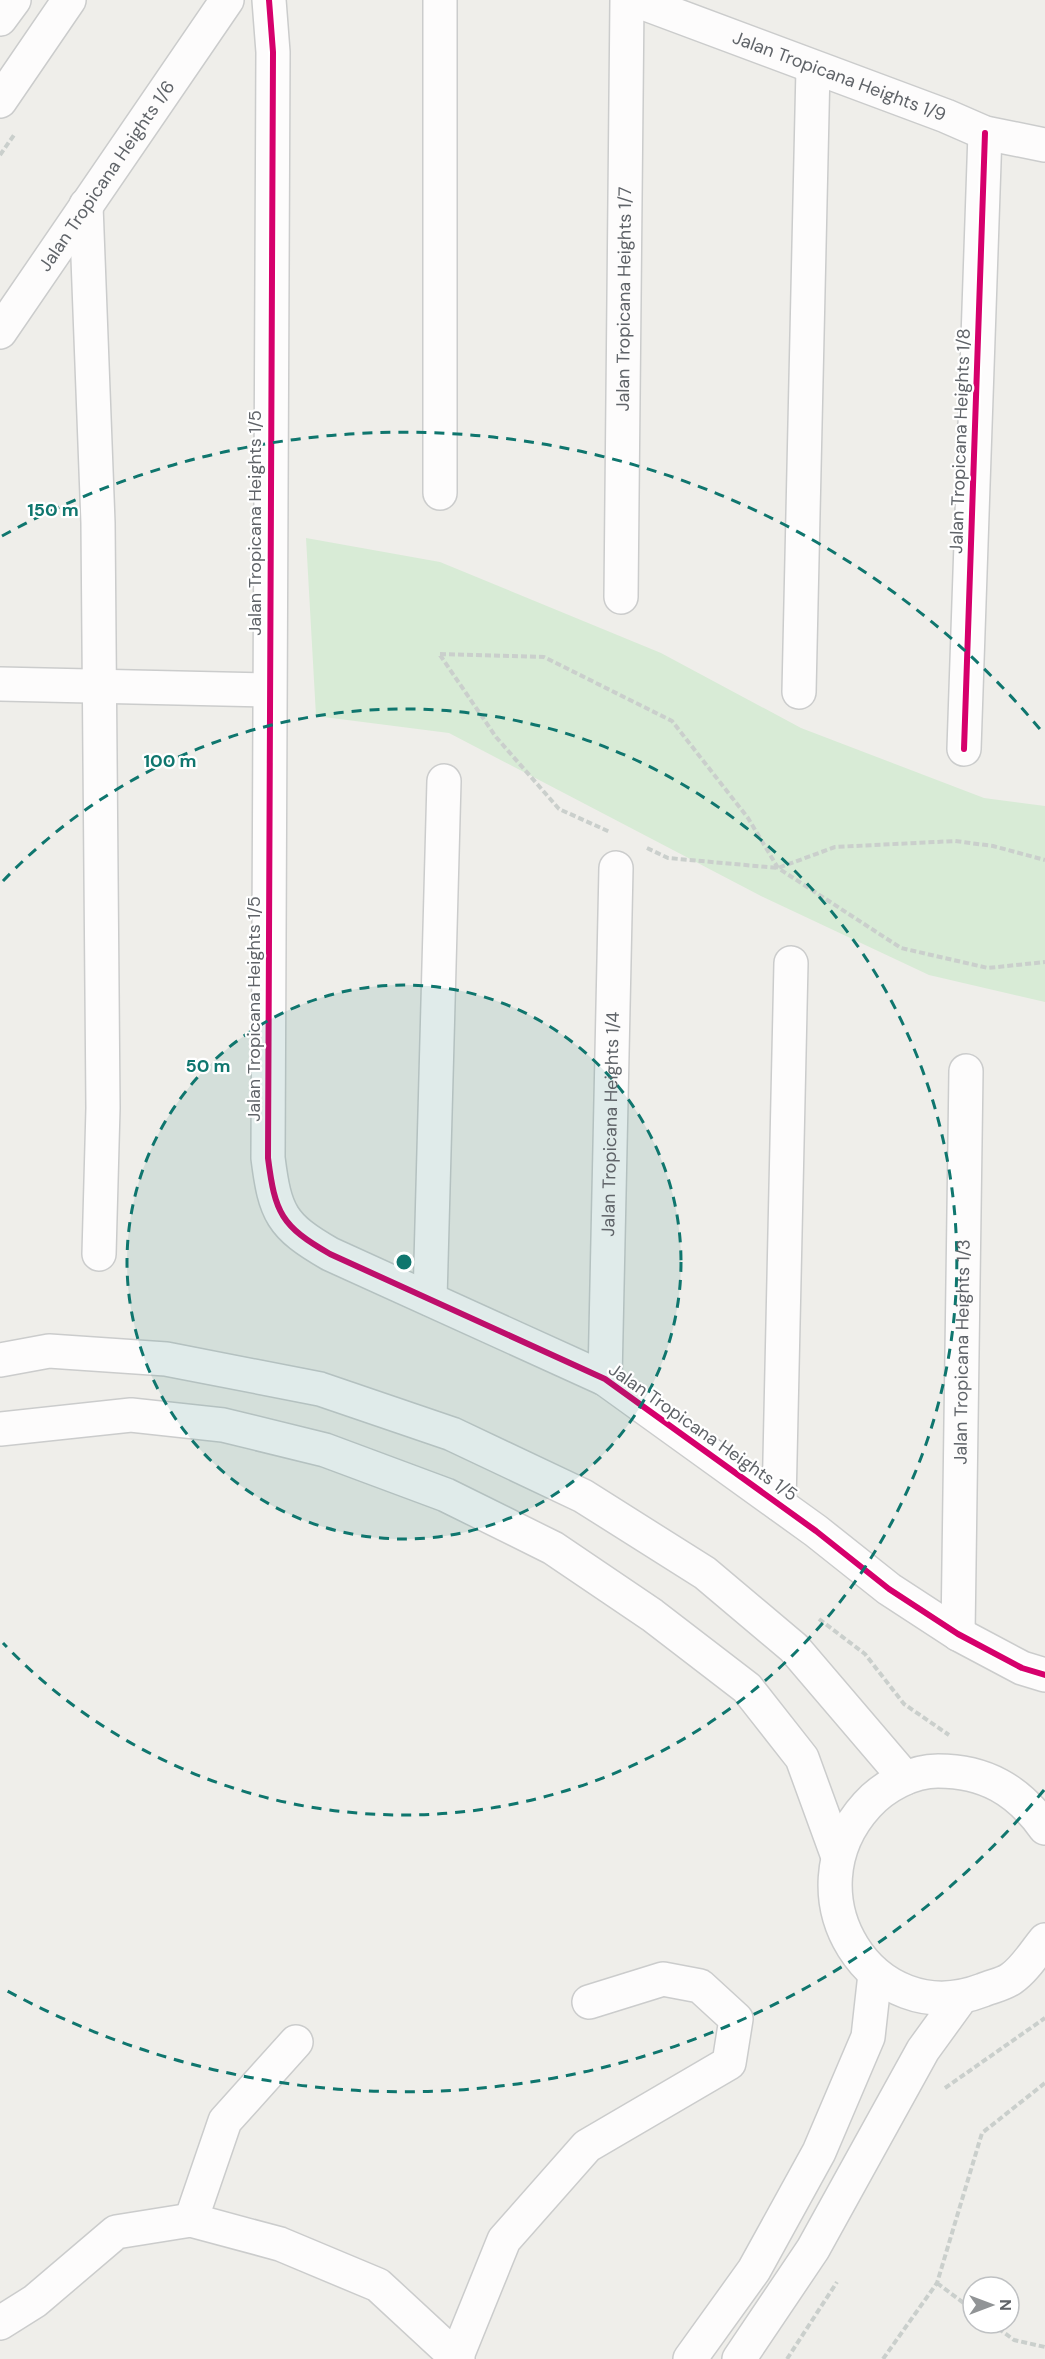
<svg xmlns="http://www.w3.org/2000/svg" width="1045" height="2359" font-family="'DM Sans',sans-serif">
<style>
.green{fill:#d8ebd6}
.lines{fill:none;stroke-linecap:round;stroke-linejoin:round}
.minor-casing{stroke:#cbcccc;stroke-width:36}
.path{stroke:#cacfcc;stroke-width:4;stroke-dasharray:6 3;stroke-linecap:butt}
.minor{stroke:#fdfcfc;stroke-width:33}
.cycleway-casing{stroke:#fff;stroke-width:10}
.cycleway{stroke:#d6006c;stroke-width:6}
.ring{fill:none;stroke:#0f766e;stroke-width:3;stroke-dasharray:10 8}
.labels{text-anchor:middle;stroke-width:4.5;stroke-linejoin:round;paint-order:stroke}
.street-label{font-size:18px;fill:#5f6368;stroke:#fff}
.centre{fill:#0f766e;stroke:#fff;stroke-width:3}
.ring-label{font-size:18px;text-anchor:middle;font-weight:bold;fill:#0f766e;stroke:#fff;stroke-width:4.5;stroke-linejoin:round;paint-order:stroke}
</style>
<rect width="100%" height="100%" fill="#efeeea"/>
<!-- green -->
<path class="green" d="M306,538L440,562L661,653L801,728L984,798L1045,806V1002L929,975L761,896L449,733L316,716Z"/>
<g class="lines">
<!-- minor casing -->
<g class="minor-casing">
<g id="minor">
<path d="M269,0L273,52L268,1158C275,1213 281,1226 330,1254L605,1379L816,1531L889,1589L958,1634L1022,1668L1045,1675"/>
<path d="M440,0V493"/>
<path id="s1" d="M635,0L946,116L985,133L1045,145"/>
<path d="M0,19L14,0"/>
<path d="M0,101L69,0"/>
<path d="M86,205L98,523L103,1108L99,1254"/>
<path id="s2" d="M0,332L227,0"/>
<path id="s3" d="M621,597L627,0"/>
<path d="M0,684L269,690"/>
<path d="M799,692L813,68"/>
<path d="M964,749L985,133"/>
<path d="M430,1299L444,781"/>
<path d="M0,1360L49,1351L166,1359L320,1389L452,1434L583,1496L705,1573L794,1648L905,1778"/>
<path id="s4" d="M605,1379L616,868"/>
<path d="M0,1429L131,1415L223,1425L325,1450L446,1495L553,1548L652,1615L747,1688L802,1758L837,1854"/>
<path d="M779,1504L791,963"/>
<path id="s5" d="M958,1634L966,1071"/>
<path d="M1045,1828C1018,1790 985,1771 938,1771C912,1771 884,1786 867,1805C786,1894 872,2033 983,1990C992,1986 1005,1984 1012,1978C1025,1969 1035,1952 1045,1940"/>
<path d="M191,2220L225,2121L296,2042"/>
<path d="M0,2323L35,2301L116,2232L191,2220L280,2244L378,2285L458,2359"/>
<path d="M457,2356L504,2240L587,2146L729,2063L736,2019L700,1986L663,1979L589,2002"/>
<path d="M690,2359L754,2270L819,2152L868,2037L875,1974"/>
<path d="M739,2359L813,2249L923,2050L960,1999"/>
</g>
</g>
<!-- path -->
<path class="path" d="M0,155L14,135
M440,654L544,657L672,721L748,818L778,868L901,948L988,968L1045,962
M440,655L496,737L559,809L610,832
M647,848L668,858L778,868L835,847L955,841L993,846L1045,860
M819,1619L865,1654L904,1704L949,1735
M945,2088L1045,2018
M937,2283L973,2310
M991,2323L1014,2340L1045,2347
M787,2359L837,2282
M883,2359L937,2283L982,2133L1045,2083"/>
<!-- minor -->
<use href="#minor" class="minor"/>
<!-- cycleway casing -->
<g class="cycleway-casing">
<path id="cycleway" d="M269,0L273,52L268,1158C275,1213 281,1226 330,1254L605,1379L816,1531L889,1589L958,1634L1022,1668L1045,1675
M964,749L985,133"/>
</g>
<!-- cycleway -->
<use href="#cycleway" class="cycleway"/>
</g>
<!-- distance rings -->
<circle cx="404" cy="1262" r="277" fill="#0f766e" fill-opacity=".12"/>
<g class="ring">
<circle cx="404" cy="1262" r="277"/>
<path d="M3 881A553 553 0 1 1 3 1643"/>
<path d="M1044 1790A830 830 0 0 1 2 1988M2 536A830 830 0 0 1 1044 734"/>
</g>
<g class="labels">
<!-- street labels -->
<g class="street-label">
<text dy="6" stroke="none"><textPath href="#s1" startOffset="218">Jalan Tropicana Heights 1/9</textPath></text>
<text dy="6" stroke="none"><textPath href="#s2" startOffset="189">Jalan Tropicana Heights 1/6</textPath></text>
<text dy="6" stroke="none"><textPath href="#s3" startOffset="298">Jalan Tropicana Heights 1/7</textPath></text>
<text transform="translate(960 441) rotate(-88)" y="6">Jalan Tropicana Heights 1/8</text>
<text transform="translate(255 523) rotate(-90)" y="6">Jalan Tropicana Heights 1/5</text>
<text transform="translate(254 1009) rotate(-90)" y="6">Jalan Tropicana Heights 1/5</text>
<text dy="6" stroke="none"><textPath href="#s4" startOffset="255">Jalan Tropicana Heights 1/4</textPath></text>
<text dy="6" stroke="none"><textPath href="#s5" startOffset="282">Jalan Tropicana Heights 1/3</textPath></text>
<text transform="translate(703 1432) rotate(35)" y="6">Jalan Tropicana Heights 1/5</text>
</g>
</g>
<circle cx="404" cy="1262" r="9" class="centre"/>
<g class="ring-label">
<text x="53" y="516">150 m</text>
<text x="170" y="767">100 m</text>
<text x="208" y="1072">50 m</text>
</g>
<!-- north arrow -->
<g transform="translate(991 2305) rotate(90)"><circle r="28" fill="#ffffff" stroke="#bfc1c3" stroke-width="1.5"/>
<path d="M0-4.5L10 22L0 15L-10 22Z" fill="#919496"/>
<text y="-9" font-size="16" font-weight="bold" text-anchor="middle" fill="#5f6368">N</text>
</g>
</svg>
